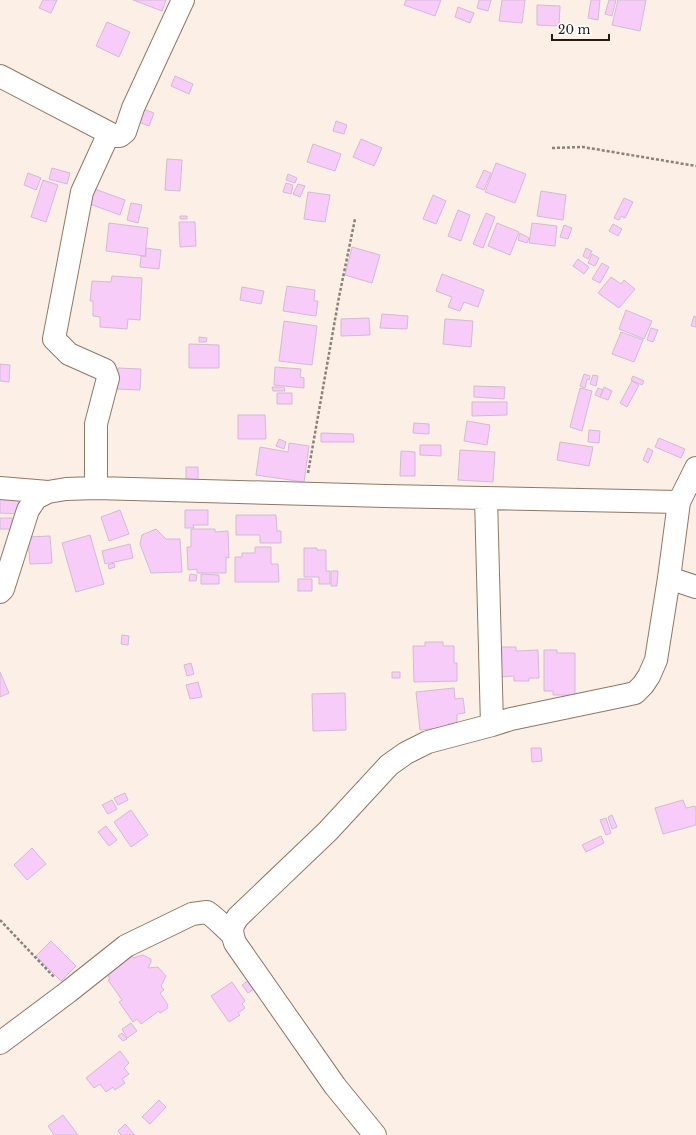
<svg xmlns="http://www.w3.org/2000/svg" width="696" height="1135" font-family="'Libre Baskerville',serif">
<style>
.building{fill:#f8ccf9;stroke:#d3bbd4}
.lines{fill:none;stroke-linecap:round;stroke-linejoin:round}
.minor-casing{stroke:#927764;stroke-width:24}
.path{stroke:#8c8178;stroke-width:2.5;stroke-dasharray:3 2;stroke-linecap:butt}
.minor{stroke:#fff;stroke-width:22}
</style>
<rect width="100%" height="100%" fill="#fbefe6"/>
<!-- building -->
<path class="building" d="M43,0H57L51,13L39,8Z
M133,0H166L162,11Z
M406,0H441L435,16L404,5Z
M479,0H491L488,11L477,8Z
M502,0H525L522,23L499,21Z
M591,0H600L598,20L588,18Z
M609,0H616L612,16L605,14Z
M618,0H646L640,31L612,25Z
M537,5L560,6L559,26L537,25Z
M458,7L474,13L470,23L455,17Z
M107,22L130,32L119,57L96,46Z
M175,76L193,84L189,94L171,86Z
M138,107L154,113L149,126L133,120Z
M336,121L347,125L344,134L333,131Z
M361,139L382,148L374,166L353,157Z
M313,144L341,154L335,171L307,162Z
M167,159L182,160L180,191L165,190Z
M496,163L526,174L515,203L485,192Z
M52,168L70,173L67,184L49,179Z
M484,170L491,173L484,190L476,187Z
M28,173L41,178L36,190L24,185Z
M288,174L297,178L295,183L286,180Z
M43,180L58,185L46,222L31,217Z
M286,183L293,185L291,194L283,192Z
M298,184L305,186L300,197L293,194Z
M92,188L125,200L120,215L87,203Z
M541,191L566,195L563,220L537,216Z
M308,192L330,195L325,222L304,219Z
M433,195L446,201L436,224L423,219Z
M624,198L633,202L625,218L621,216L619,220L614,218Z
M131,203L142,205L138,223L127,220Z
M458,210L470,215L461,241L448,236Z
M486,213L495,217L483,248L473,244Z
M180,216H187V219H180Z
M179,222H195L196,246L180,247Z
M109,223L148,228L145,256L106,251Z
M497,223L519,232L510,255L488,246Z
M532,223L557,226L555,246L529,243Z
M613,224L622,229L618,236L609,231Z
M564,225L572,228L568,239L560,237Z
M520,233L529,238L527,243L518,240Z
M352,247L380,255L372,283L345,275Z
M146,248L161,250L159,269L140,267L141,256L146,257Z
M586,248L592,251L588,259L583,256Z
M592,254L599,258L595,266L588,263Z
M578,259L589,267L584,274L573,266Z
M602,263L609,267L600,283L592,279Z
M442,274L484,290L478,307L464,302L460,311L448,307L452,297L436,291Z
M112,276L142,278L140,320L128,319L127,329L100,327V317L93,316V301H90L92,281L111,282Z
M611,277L621,284L624,280L635,289L619,308L598,293Z
M287,286L315,290L314,301H318L316,316L283,311Z
M242,287L264,291L261,304L240,300Z
M626,310L652,321L644,339L619,329Z
M382,314L408,316L407,329L380,328Z
M694,316L696,317V327L691,326Z
M369,318L370,335L341,336V319Z
M445,319L473,321L471,347L443,344Z
M284,321L317,326L312,365L279,361Z
M651,328L658,330L653,342L647,340Z
M621,332L643,340L634,362L612,354Z
M199,337L207,338L206,342H199Z
M189,344L219,345V368H189Z
M0,364L10,365L9,382L0,381Z
M275,367L301,369L300,377L304,378V388L274,385Z
M118,368L141,369L140,390L117,389Z
M584,374L590,376L589,380L587,379L585,388L580,386Z
M593,375L598,376L596,386L590,384Z
M633,376L644,381L642,385L631,380Z
M632,381L639,385L627,407L620,403Z
M474,386L505,387L504,399L474,397Z
M272,387H284L285,391H273Z
M604,387L612,391L608,400L600,397Z
M580,388L592,391L582,431L570,427Z
M598,388L603,390L600,397L595,395Z
M277,393H292V404H277Z
M472,402H507V415L472,416Z
M238,415H265L266,439H238Z
M467,421L490,425L487,445L464,441Z
M414,423L429,424V434L413,433Z
M589,430L600,431L599,443L588,442Z
M321,433L353,434L354,442H321Z
M659,438L685,449L681,458L655,447Z
M279,439L286,442L284,449L276,446Z
M560,442L593,447L589,466L557,460Z
M289,443L309,446L304,482L256,475L260,447L288,452Z
M420,445H441V456L420,455Z
M648,448L653,451L648,463L643,460Z
M460,450L495,452L493,482L458,480Z
M401,451L415,452V476H400Z
M186,467H198V480L186,479Z
M0,494L23,495L22,514L0,513Z
M120,510L129,534L109,541L101,517Z
M185,510H208V525H193L194,528H185Z
M236,515H276L277,531H281V543H260V535H236Z
M0,518H12V529H0Z
M156,529L166,539H180L182,572L151,573L140,544L142,535Z
M191,529H215V532L228,531L229,558L226,557V573H197V569L188,570L187,547H191Z
M90,535L104,584L76,592L62,543Z
M50,536L52,563L30,564L28,537Z
M130,544L133,558L105,564L102,551Z
M255,547H271V564H278L279,582H235V557H242V553H255Z
M304,548H317V550H326V571H330V584H319V577H304Z
M114,563L115,567L109,569L108,565Z
M331,571H338L337,586H331Z
M190,574L197,575L196,581H189Z
M201,574L219,575V584H201Z
M298,579H312V591H298Z
M122,635L129,636L128,645L121,644Z
M425,642H443V646H454V663H457V681L414,682L413,646H425Z
M500,647H516V651L538,650L539,678H529V681H514V676L501,677Z
M544,650H557V653H575V695H553V691H544Z
M191,663L194,674L187,676L184,665Z
M0,672L9,693L0,697Z
M392,672H400V678H392Z
M198,682L202,697L190,699L186,685Z
M454,688L455,699L463,698L465,713L457,714V723L448,724L449,727L420,730L416,692Z
M345,693L346,730L313,731L312,694Z
M531,748H541L542,761L532,762Z
M125,793L128,800L118,805L114,798Z
M112,800L117,809L108,814L102,805Z
M683,800L686,808L695,806L696,810V825L663,834L655,808Z
M131,810L148,835L131,847L114,822Z
M612,815L617,827L612,829L608,817Z
M606,818L611,833L606,835L600,820Z
M106,826L117,840L109,846L98,832Z
M601,836L604,843L586,852L582,845Z
M32,848L46,864L27,880L14,865Z
M51,941L76,966L61,981L36,956Z
M131,955L134,958L139,956L143,955L151,959V962L148,968L158,967L166,976L161,986L164,990L160,993L168,1005L167,1006L168,1008L160,1013L159,1011L141,1024L137,1019L133,1022L119,1002L122,1000L108,980L110,979L106,972Z
M249,980L255,988L248,993L242,985Z
M232,982L245,1001L242,1004L245,1008L238,1013L240,1015L229,1022L211,996Z
M131,1023L137,1031L127,1038L122,1029Z
M122,1033L127,1039L123,1041L118,1036Z
M120,1051L129,1063L124,1068L129,1074L122,1079L125,1083L115,1090L113,1087L106,1092L100,1084L94,1088L86,1078Z
M159,1100L166,1107L150,1124L142,1117Z
M63,1115L78,1135H54L48,1126Z
M125,1124L135,1135H121L118,1131Z"/>
<g class="lines">
<!-- minor casing -->
<g class="minor-casing">
<path id="minor" d="M0,76L109,133L82,192L54,339L69,354L105,370L108,378L96,424V488
M109,133L115,136H120L125,132L133,108L183,0
M0,488L48,492
M486,498L492,725
M669,578L696,587
M0,592L3,589L28,510L36,498L48,492L66,489L96,488L385,496L679,502
M0,1043L68,992L126,946L192,914L207,912C216,918 224,927 232,934
M375,1135L335,1086L235,943C231,931 231,927 238,917L328,831L389,765L406,753L428,742L492,725L511,719L626,695L635,693L643,685L649,676L656,660L669,578L679,502L696,468"/>
</g>
<!-- path -->
<path class="path" d="M552,148L583,147L696,166
M308,473L339,297L355,219
M0,920L54,977"/>
<!-- minor -->
<use href="#minor" class="minor"/>
</g>
<!-- scale -->
<path d="M552 34v6h57v-6" fill="none" stroke="#251b13" stroke-width="2"/>
<text x="558" y="34" font-size="12" fill="#251b13" stroke="#ffffff" stroke-width="3" paint-order="stroke">20 m</text>
</svg>
